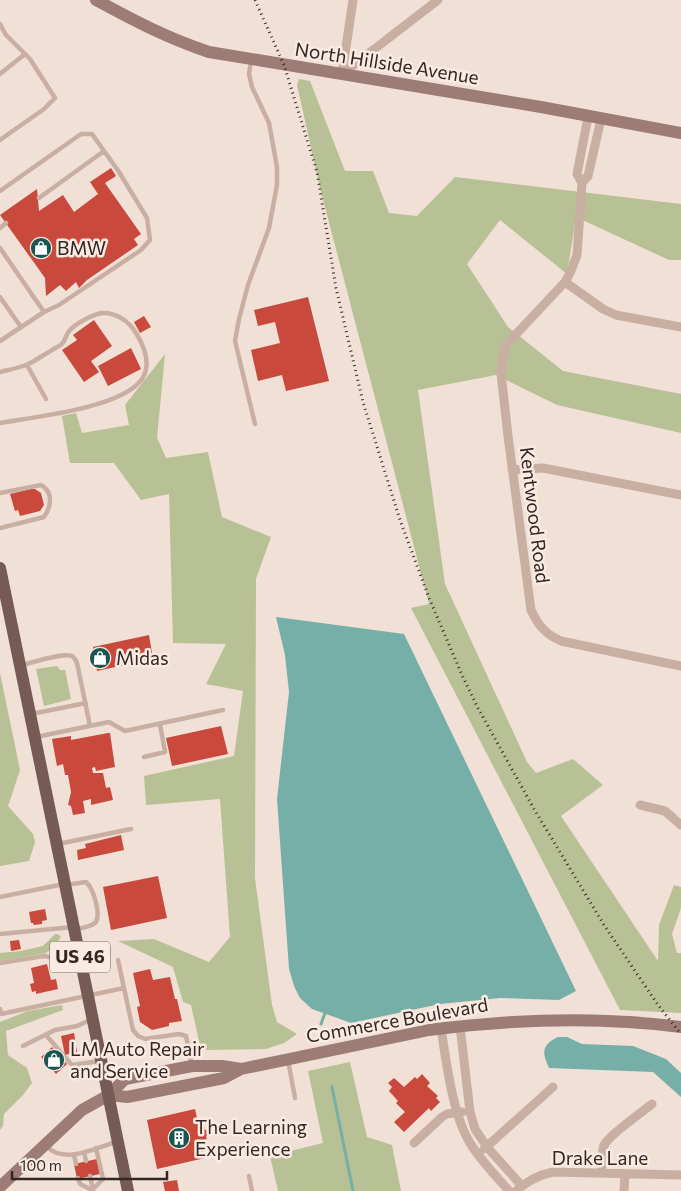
<svg xmlns="http://www.w3.org/2000/svg" width="681" height="1191" font-family="Commissioner,sans-serif">
<style>
.green{fill:#b8c096}
.water{fill:#75afa8}
.lines{fill:none;stroke-linecap:round;stroke-linejoin:round}
.stream{stroke:#75afa8;stroke-width:3}
.building{fill:#c9493c}
.lane{stroke:#c9aea2;stroke-width:4.5}
.street{stroke:#c9aea2;stroke-width:9}
.secondary{stroke:#9c7c74;stroke-width:12}
.primary{stroke:#765b55;stroke-width:12}
.rail{stroke:#332725;stroke-width:3;stroke-dasharray:1 4;stroke-linecap:butt}
.labels{text-anchor:middle;stroke-width:5;stroke-linejoin:round;paint-order:stroke}
.shield{fill:#f9ebe2;stroke:#6e625e;stroke-width:1}
.shield-label{font-size:18px;font-weight:bold;fill:#332725}
.street-label{font-size:19px;fill:#332725;stroke:#f9ebe2}
.poi-label{font-size:19px;fill:#332725;stroke:#f9ebe2;text-anchor:start}
</style>
<rect width="100%" height="100%" fill="#f1e0d6"/>
<!-- green -->
<path class="green" d="M299,79L310,81L345,171H373L389,213L417,216L455,177L681,204V260H669L576,217L567,274L500,220L467,264L508,327L563,371L681,394V433L557,405L496,375L418,390L445,584L527,762L536,773L573,759L603,785L561,816L658,961L659,925L674,885L681,887V908L672,934L677,953H681V1013L620,1010L411,608L429,604L320,188L297,85Z
M165,354L157,438L166,458L208,452L222,517L271,537L256,579L255,878L272,1005L277,1022L297,1034L284,1043L266,1049L201,1050L191,1005L183,1002L173,967L118,941L154,939L209,962L230,937L220,799L146,805L144,776L234,756L243,691L206,684L226,644L173,643L169,494L141,500L114,463H70L62,416L76,413L82,433L129,425L125,405Z
M57,666L60,670H65L71,699L44,706L36,669Z
M0,673L20,770L8,806L33,834L35,842L29,861L0,866Z
M55,934H58L61,937L53,948L46,953L0,961V953L21,951L43,946Z
M62,1005L63,1010L6,1031L8,1055L27,1068L32,1083L23,1095L4,1114L3,1126L0,1130V1022L28,1011Z
M350,1062L367,1137L392,1145L401,1191H278L270,1156L323,1143L308,1071Z"/>
<!-- water -->
<path class="water" d="M276,617L404,634L576,991L559,1000L500,998L440,1004L351,1023L312,1009L300,998L294,986L289,969L277,799L289,692L285,655Z
M558,1037H567L582,1044L633,1046L666,1059L681,1073V1097L653,1072L549,1068C542,1053 541,1045 558,1037Z"/>
<g class="lines">
<!-- stream -->
<path class="stream" d="M321,1024L325,1013
M332,1087L353,1191"/>
</g>
<!-- building -->
<path class="building" d="M111,168L116,176L105,183L141,234L134,239L138,245L87,280L79,288L76,282L66,291L60,285L46,296L45,278L0,215L37,189L39,211L63,195L74,212L98,194L90,182Z
M308,297L329,381L286,391L282,375L258,381L251,350L280,343L275,322L258,326L254,310Z
M144,316L151,327L140,333L134,322Z
M94,320L112,346L91,361L99,372L84,382L62,350L77,340L73,335Z
M131,348L141,369L108,386L98,366Z
M31,489H35L41,493L44,505L40,511L20,516L18,510L15,511L10,494Z
M149,635L153,659L97,671L93,647Z
M221,726L228,754L172,766L166,738Z
M108,733H110L115,767L96,771L95,767L92,768L93,773H103L106,788L110,787L113,800L91,805V799L83,801L85,813L73,815L71,806L68,805L71,792L68,775H65L63,764L57,766L52,739L71,736V740Z
M121,835L124,850L78,860L77,850L86,848L85,844Z
M158,876L167,918L111,930L103,887Z
M45,909L47,920L42,921V924L34,925L33,923H31L29,912Z
M19,940L21,949L11,951L10,941Z
M47,964L51,980L56,979L58,989L36,994V991L32,992L30,984L34,983L31,968Z
M150,969L153,980L170,977L175,999H177L182,1021L169,1023V1026L152,1030L140,1022L137,1007L140,1006L133,973Z
M74,1033L77,1052L65,1055L61,1036Z
M52,1047L67,1064L56,1074L41,1057Z
M422,1074L430,1083L427,1086L438,1096L436,1098L440,1102L431,1111L429,1108L404,1132L394,1122L405,1112L396,1103L398,1101L389,1091L392,1087L388,1083L394,1078L404,1087L415,1077L417,1079Z
M195,1109L199,1127L204,1126L205,1130L228,1126V1131L206,1136L207,1139L202,1141L205,1158L157,1169L147,1120Z
M97,1159L100,1174L77,1179L74,1164Z
M177,1180L179,1191H165L163,1182Z"/>
<g class="lines">
<!-- lane -->
<path class="lane" d="M0,24L6,35L30,59L55,98L44,109L0,140
M251,61L249,74L252,87L269,123L277,167V185L269,228L248,285L239,319L235,341L255,424
M0,74L25,54
M0,191L81,134H92L119,172L147,218L150,240L141,250L59,305L44,312
M39,198L104,151
M0,228L6,223
M0,248L44,312L0,341
M0,297L21,327
M27,365L46,399
M0,372C8,370 18,368 26,365C34,362 41,356 49,352C53,349 58,347 62,344C65,341 66,335 69,331C75,324 93,314 102,313C115,312 129,321 136,333C144,346 152,364 142,379C122,408 35,417 0,423
M0,493L41,485C54,492 51,507 44,517L0,528
M22,665C32,663 63,652 72,656C75,658 76,660 77,663L90,726
M31,714L86,703
M36,737L109,722L125,731L223,710
M144,757L165,752L160,724
M58,844L131,829
M66,885L86,882C93,888 102,915 95,923C90,927 82,928 76,929
M0,897L64,884
M0,934L73,927
M0,963L44,956L80,963
M124,988L133,1030L138,1036L145,1039L179,1034L186,1036L192,1066
M0,1009L1,1014L124,988L118,960
M46,1035L72,1065L100,1061
M23,1046L55,1030L77,1026L92,1019
M288,1060L295,1098
M46,1146C65,1165 95,1148 116,1142
M84,1152L86,1161
M74,1155L76,1164
M90,1176L93,1190
M249,1176L252,1191
M78,1178L80,1184L92,1190L103,1179L96,1148"/>
<!-- street -->
<path class="street" d="M342,74L438,0
M342,74L353,0
M588,117L577,174L582,183L577,255L570,273L565,282L506,345L502,361L501,373L508,436L531,610C538,625 545,634 561,641L681,666
M582,183L588,176L601,119
M565,282L603,309L616,315L681,327
M512,470L543,468L681,495
M640,805L665,811L681,825
M460,1026L470,1112L475,1129L487,1147L522,1186
M441,1028C446,1061 453,1116 470,1143C481,1161 496,1176 509,1191
M414,1143L442,1117L447,1114L462,1112
M484,1149L553,1087
M602,1173C602,1164 601,1154 604,1145C610,1134 641,1113 652,1104
M516,1191C527,1181 539,1175 553,1172L681,1175
M624,1191L625,1174"/>
<!-- secondary -->
<path class="secondary" d="M96,0C135,21 167,38 209,52L541,107L681,133
M109,1095L127,1097L224,1078L241,1069L429,1030C514,1019 595,1016 681,1027
M0,1187L82,1110L109,1095L125,1079L192,1066H222L241,1069"/>
<!-- primary -->
<path class="primary" d="M0,568L128,1191"/>
<!-- rail -->
<path class="rail" d="M255,0L284,65L317,172L336,288L363,402L400,520L429,598L462,675L478,708L534,809L604,925L658,1005L681,1034"/>
</g>
<!-- icons -->
<defs>
<g id="shop-disc" transform="scale(1.125)"><circle r="9.5" fill="#1a5551" stroke="#f9ebe2"/><path d="M-5-2.5h2.3a2.7 3.5 0 0 1 5.4 0H5L5.5 6h-11ZM-1.5-2.5h3a1.5 2.3 0 0 0-3 0Z" fill="#fff"/></g>
<g id="building-disc" transform="scale(1.125)"><circle r="9.5" fill="#1a5551" stroke="#f9ebe2"/><path d="M-4-6H4V6H1V3H-1V6H-4ZM-2.5-4.3h1.7v1.8h-1.7ZM.8-4.3h1.7v1.8H.8ZM-2.5-1h1.7V.8h-1.7ZM.8-1h1.7V.8H.8Z" fill="#fff"/></g>
</defs>
<g fill-rule="evenodd">
<use href="#shop-disc" x="41" y="248"/>
<use href="#shop-disc" x="100" y="658"/>
<use href="#shop-disc" x="54" y="1060"/>
<use href="#building-disc" x="179" y="1138"/>
</g>
<g class="labels">
<!-- shield labels -->
<rect class="shield" x="50" y="941.5" width="60" height="31" rx="4"/>
<g class="shield-label">
<text x="80" y="963">US 46</text>
</g>
<!-- street labels -->
<g class="street-label">
<text transform="translate(387 63) rotate(9)" y="7">North Hillside Avenue</text>
<text transform="translate(535 515) rotate(83)" y="7">Kentwood Road</text>
<text transform="translate(397 1020) rotate(-10)" y="7">Commerce Boulevard</text>
<text x="600" y="1165">Drake Lane</text>
</g>
<!-- poi labels -->
<g class="poi-label">
<text x="57" y="255">BMW</text>
<text x="116" y="665">Midas</text>
<text x="70" y="1056">LM Auto Repair<tspan x="70" dy="22">and Service</tspan></text>
<text x="195" y="1134">The Learning<tspan x="195" dy="22">Experience</tspan></text>
</g>
</g>
<!-- scale -->
<path d="M12 1171v8h155v-8" fill="none" stroke="#332725" stroke-width="2.5"/>
<text x="20" y="1171" font-size="15" fill="#332725" stroke="#f9ebe2" stroke-width="4" paint-order="stroke">100 m</text>
</svg>
